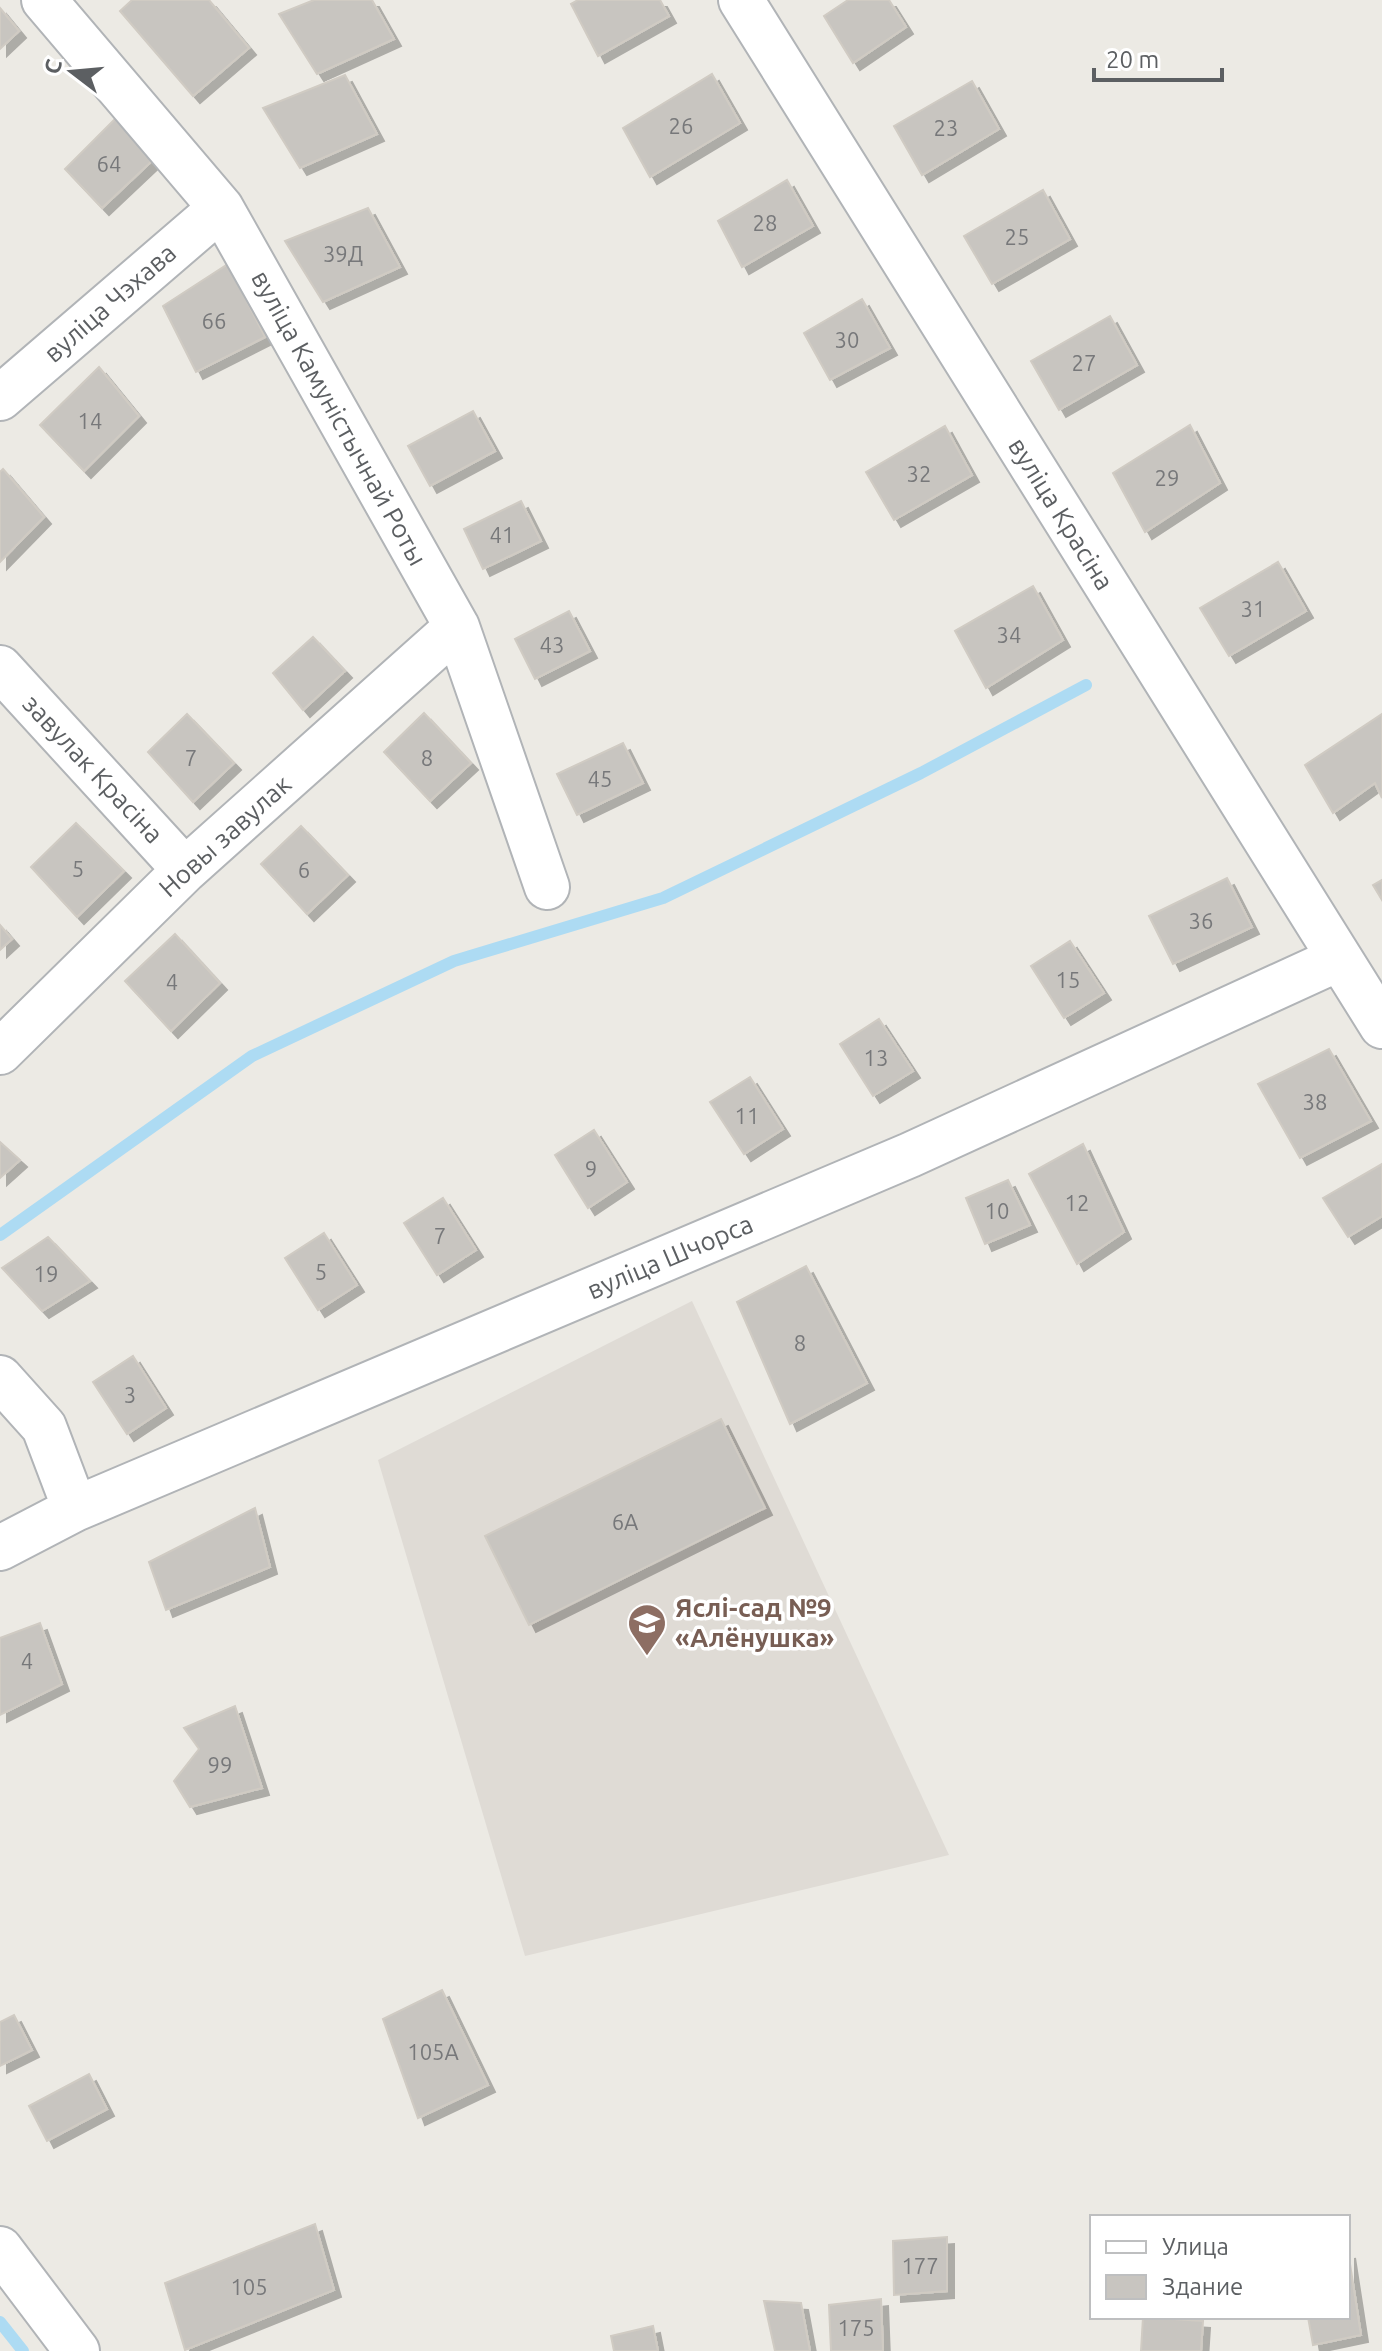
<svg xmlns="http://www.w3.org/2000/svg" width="1382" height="2351" font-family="Ubuntu,sans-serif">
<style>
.education{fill:#dfdbd5}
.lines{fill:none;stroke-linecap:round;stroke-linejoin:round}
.stream{stroke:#addbf3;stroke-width:12}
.building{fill:#c8c5c0;stroke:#d0cbc3;stroke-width:2;filter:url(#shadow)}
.minor-casing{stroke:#b1b4b7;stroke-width:48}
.minor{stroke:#fff;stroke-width:44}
.labels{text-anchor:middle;stroke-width:7;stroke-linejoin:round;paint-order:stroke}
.number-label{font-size:22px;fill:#77787a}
.street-label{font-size:26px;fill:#5c5f62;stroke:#fff}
.education-label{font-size:26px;font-weight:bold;fill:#785e54;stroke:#fff;text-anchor:start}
</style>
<defs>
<filter id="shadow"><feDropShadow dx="7" dy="7" stdDeviation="0" flood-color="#0004"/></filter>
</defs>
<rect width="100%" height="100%" fill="#eceae4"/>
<!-- education -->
<path class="education" d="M692,1301L949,1855L525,1956L378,1460Z"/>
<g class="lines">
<!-- stream -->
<path class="stream" d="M0,1235L252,1056L454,961L663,898L921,773L1086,685
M0,2322L23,2351"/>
</g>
<!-- building -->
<path class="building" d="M132,0H209L249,48L193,96L120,11Z
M314,0H372L394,39L317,74L279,14Z
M578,0H660L669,16L598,56L571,4Z
M848,0H889L906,27L853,63L824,16Z
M0,8L19,31L0,49Z
M712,74L740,123L650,177L623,128Z
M345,75L377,134L300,168L263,108Z
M972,81L999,129L922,175L894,126Z
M117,117L154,159L102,208L65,169Z
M787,180L813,226L742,267L718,221Z
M1043,190L1070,239L992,284L964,236Z
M368,208L400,267L323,302L285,241Z
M228,264L265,337L196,372L163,306Z
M862,299L890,348L830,380L804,333Z
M1110,316L1137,365L1059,410L1031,361Z
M99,367L139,416L84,471L40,425Z
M473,411L495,451L430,486L408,446Z
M1190,425L1220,483L1145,532L1113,473Z
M945,426L972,475L894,520L866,472Z
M3,469L44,517L0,562V472Z
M521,501L541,541L483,569L464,529Z
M1278,562L1306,611L1229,656L1200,608Z
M1033,586L1063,640L986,688L955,631Z
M569,611L590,651L535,679L515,639Z
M313,637L345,671L303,710L273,673Z
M424,713L471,763L430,801L384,752Z
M187,714L234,763L193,802L148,752Z
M1382,714V798L1375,783L1333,813L1305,765Z
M623,743L643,783L577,815L557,774Z
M76,823L124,871L77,917L31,867Z
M301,826L348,875L307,914L261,864Z
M1227,878L1252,927L1173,964L1149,916Z
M1382,880V900L1373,885Z
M0,925L12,939L0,950Z
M175,934L220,983L171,1031L125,981Z
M1070,941L1104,993L1064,1018L1031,966Z
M879,1019L913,1071L873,1096L840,1044Z
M1329,1049L1371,1121L1300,1158L1258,1084Z
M750,1077L783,1129L744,1154L710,1102Z
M594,1130L627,1182L588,1208L555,1155Z
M0,1142L20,1160L0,1178Z
M1083,1144L1124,1232L1077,1264L1029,1174Z
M1382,1164V1216L1348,1237L1323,1198Z
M1008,1180L1030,1225L985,1244L966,1198Z
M443,1198L476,1250L437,1275L404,1223Z
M324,1233L357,1285L318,1310L285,1258Z
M48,1237L90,1281L42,1311L2,1268Z
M806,1266L867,1383L790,1424L737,1302Z
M133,1356L166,1408L127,1434L93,1382Z
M721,1419L765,1508L529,1625L485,1536Z
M255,1508L270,1567L166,1610L149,1562Z
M40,1623L62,1684L0,1715V1638Z
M235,1706L262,1788L190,1807L174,1781L199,1749L184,1728Z
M442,1990L488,2085L418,2118L383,2019Z
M14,2015L32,2050L0,2066V2022Z
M89,2074L107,2109L47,2141L29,2106Z
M315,2224L334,2290L185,2350L165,2283Z
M947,2237V2291L894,2295L893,2241Z
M1348,2251L1361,2335L1313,2345L1308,2317H1348Z
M881,2299L883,2351H831L829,2305Z
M764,2301L801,2303L810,2351H775Z
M1143,2317L1203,2321L1201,2351H1141Z
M653,2326L658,2351H614L611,2336Z"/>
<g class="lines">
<!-- minor casing -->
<g class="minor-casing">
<path id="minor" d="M44,0L221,208L457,627L547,887
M741,0L1382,1026
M0,398L221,208
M0,668L185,870
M0,1052L185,870L457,627
M0,1378L44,1427L75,1509
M0,1548L75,1509L910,1155L1338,959
M0,2249L77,2351"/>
</g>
<!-- minor -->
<use href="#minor" class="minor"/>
</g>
<!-- icons -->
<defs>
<g id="school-pin" transform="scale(2)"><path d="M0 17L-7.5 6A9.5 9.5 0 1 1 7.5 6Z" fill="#8d6e63" stroke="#fff"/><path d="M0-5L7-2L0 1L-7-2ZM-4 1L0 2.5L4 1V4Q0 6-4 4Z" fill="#fff"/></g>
</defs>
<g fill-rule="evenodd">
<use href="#school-pin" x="647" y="1623"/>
</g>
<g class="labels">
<!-- number labels -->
<g class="number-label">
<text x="681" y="134">26</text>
<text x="946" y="136">23</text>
<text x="109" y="172">64</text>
<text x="765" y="231">28</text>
<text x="1017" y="245">25</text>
<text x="343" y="262">39Д</text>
<text x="214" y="329">66</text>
<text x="847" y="348">30</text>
<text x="1084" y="371">27</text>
<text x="90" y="429">14</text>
<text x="919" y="482">32</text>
<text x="1167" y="486">29</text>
<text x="502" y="543">41</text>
<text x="1253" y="617">31</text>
<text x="1009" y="643">34</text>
<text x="552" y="653">43</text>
<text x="191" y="766">7</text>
<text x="427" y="766">8</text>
<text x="600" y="787">45</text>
<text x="78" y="877">5</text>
<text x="304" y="878">6</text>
<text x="1201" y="929">36</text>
<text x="1068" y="988">15</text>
<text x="172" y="990">4</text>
<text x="876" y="1066">13</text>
<text x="1315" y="1110">38</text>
<text x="747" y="1124">11</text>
<text x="591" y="1177">9</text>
<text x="1077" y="1211">12</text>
<text x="997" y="1219">10</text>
<text x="440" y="1244">7</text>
<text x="321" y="1280">5</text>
<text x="46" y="1282">19</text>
<text x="800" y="1351">8</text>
<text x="130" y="1403">3</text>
<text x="625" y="1530">6А</text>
<text x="27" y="1669">4</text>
<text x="220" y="1773">99</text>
<text x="433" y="2060">105А</text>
<text x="920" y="2274">177</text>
<text x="249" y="2295">105</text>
<text x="856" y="2336">175</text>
</g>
<!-- street labels -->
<g class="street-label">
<text transform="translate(110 303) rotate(-41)" y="9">вуліца Чэхава</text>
<text transform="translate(339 418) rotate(61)" y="9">вуліца Камуністычнай Роты</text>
<text transform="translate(1061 514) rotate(58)" y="9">вуліца Красіна</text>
<text transform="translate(93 769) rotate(47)" y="9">завулак Красіна</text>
<text transform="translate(225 836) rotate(-42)" y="9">Новы завулак</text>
<text transform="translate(670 1257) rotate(-23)" y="9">вуліца Шчорса</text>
</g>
<!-- education labels -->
<g class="education-label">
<text x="675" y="1617">Яслі-сад №9<tspan x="675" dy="30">«Алёнушка»</tspan></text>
</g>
</g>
<!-- legend -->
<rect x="1090" y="2215" width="260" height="104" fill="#ffffff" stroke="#bebfc0" stroke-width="2"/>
<rect x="1106" y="2241" width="40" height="12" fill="#ffffff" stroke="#bebfc0" stroke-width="2"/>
<text x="1162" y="2255" font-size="24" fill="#5c5f62">Улица</text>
<rect x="1106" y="2275" width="40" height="24" fill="#c8c5c0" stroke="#bebfc0" stroke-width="2"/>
<text x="1162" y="2295" font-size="24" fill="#5c5f62">Здание</text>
<!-- north arrow -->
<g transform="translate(72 72) rotate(286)" stroke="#ffffff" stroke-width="6" paint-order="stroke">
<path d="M0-6L14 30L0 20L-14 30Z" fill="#5c5f62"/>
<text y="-12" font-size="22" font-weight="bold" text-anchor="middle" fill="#5c5f62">С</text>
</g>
<!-- scale -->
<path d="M1094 68v12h128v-12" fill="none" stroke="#5c5f62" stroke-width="4"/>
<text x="1106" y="68" font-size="24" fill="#5c5f62" stroke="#ffffff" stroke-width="6" paint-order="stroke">20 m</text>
</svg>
